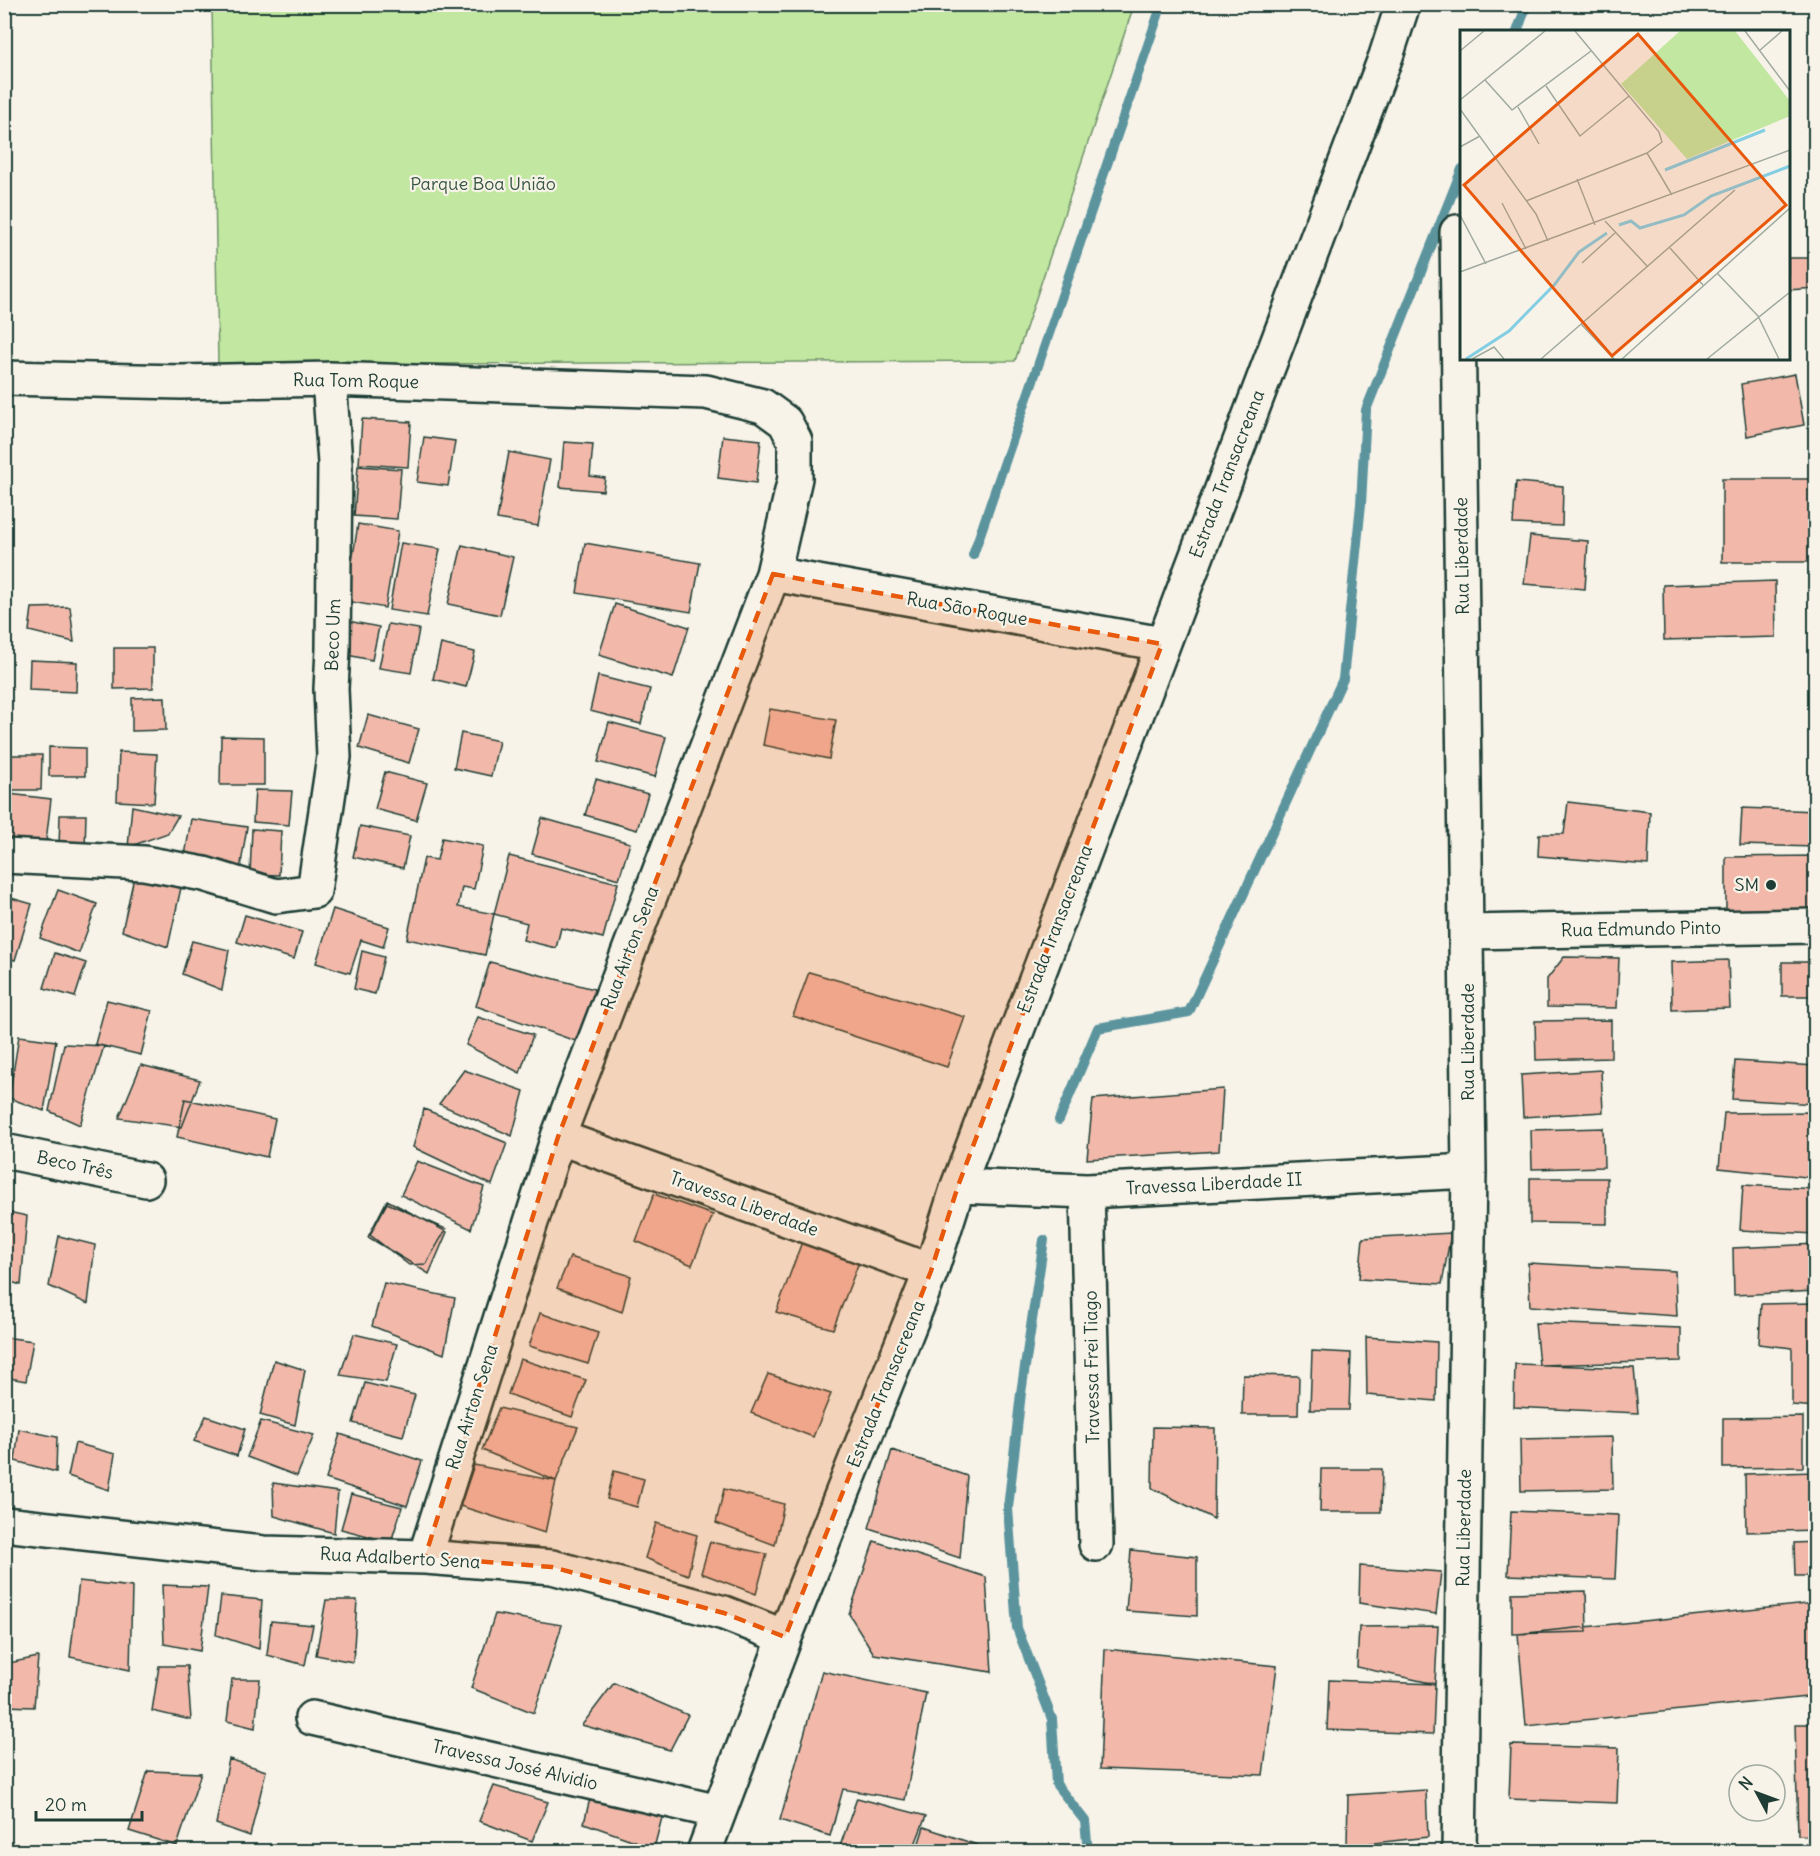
<svg xmlns="http://www.w3.org/2000/svg" width="1820" height="1856" font-family="Delius,sans-serif">
<style>
.green{fill:#c1e7a1;stroke:#70926a;stroke-width:1.5}
.lines{fill:none;stroke-linecap:round;stroke-linejoin:round}
.stream{stroke:#5c949e;stroke-width:10}
.building{fill:#f2b9aa;stroke:#1f3d34;stroke-width:1.5}
.minor-casing{stroke:#1f3d34;stroke-width:38}
.minor{stroke:#f7f3e8;stroke-width:33}
.marked{fill:#e8590c;fill-opacity:0.2;stroke:#e8590c;stroke-width:4.5;stroke-dasharray:12 8;stroke-linejoin:round}
.poi-dot{fill:#1f3d34;stroke:#f7f3e8;stroke-width:2}
.labels{text-anchor:middle;stroke-width:4.5;stroke-linejoin:round;paint-order:stroke}
.park-label{font-size:18px;fill:#375644;stroke:#f7f3e8}
.street-label{font-size:18px;fill:#1f3d34;stroke:#f7f3e8}
.poi-label{font-size:18px;fill:#1f3d34;stroke:#f7f3e8;text-anchor:end}
.inset-river{fill:none;stroke:#84cee4;stroke-width:3}
.inset-road{fill:none;stroke:#a1aaa0;stroke-width:1.5}
.view{fill:#e8590c;fill-opacity:0.15;stroke:#e8590c;stroke-width:3}
.inset-edge{fill:none;stroke:#1f3d34;stroke-width:3}
</style>
<rect width="100%" height="100%" fill="#f7f3e8"/>
<filter id="ink" filterUnits="userSpaceOnUse"><feTurbulence type="fractalNoise" baseFrequency=".0167" numOctaves="2"/><feDisplacementMap in="SourceGraphic" scale="12" xChannelSelector="R" yChannelSelector="G"/><feConvolveMatrix kernelMatrix="1 2 1 2 8 2 1 2 1" color-interpolation-filters="sRGB"/></filter>
<g filter="url(#ink)">
<!-- green -->
<path class="green" d="M212,5H1134L1015,361L218,365Z"/>
<g class="lines">
<!-- stream -->
<path class="stream" d="M1517,32L1527,4
M973,555L1162,4
M1059,1120L1098,1028L1189,1012L1343,679L1361,504L1366,410L1462,169
M1044,1240L1021,1393L1008,1508L1017,1628L1052,1719L1056,1784L1085,1821L1088,1852"/>
</g>
<!-- building -->
<path class="building" d="M1788,258H1816V288L1788,290Z
M1795,374L1804,425L1747,436L1741,384Z
M362,419L411,422L408,467L359,464Z
M723,436L761,440L756,483L718,478Z
M424,437L455,441L448,486L417,482Z
M564,442L593,444L590,476L605,478L603,491L560,487Z
M509,452L550,460L538,526L497,519Z
M358,466L401,469L397,519L354,516Z
M1722,479H1813L1812,562H1722Z
M1516,482L1563,486L1562,526L1513,524Z
M358,524L398,531L385,608L346,601Z
M1530,536L1588,541L1585,589L1524,584Z
M401,543L440,549L427,616L389,610Z
M585,543L700,563L691,612L577,593Z
M462,545L513,557L500,615L448,604Z
M1775,581L1776,637L1664,640L1663,585Z
M615,604L689,627L673,678L599,655Z
M70,607L74,642L29,631L32,608Z
M348,621L379,627L372,660L342,654Z
M388,624L419,629L411,673L379,668Z
M441,644L475,652L466,687L433,679Z
M114,648H153V688L114,689Z
M30,660L77,662L76,692L29,690Z
M598,676L650,689L641,724L590,711Z
M165,697L166,730L132,731V698Z
M770,709L836,720L829,759L763,745Z
M368,715L419,729L409,763L359,748Z
M609,722L666,737L655,777L598,762Z
M461,733L499,741L491,776L454,768Z
M221,736L264,737V785H220Z
M49,747L85,748V776H49Z
M119,752L157,754L154,803L117,801Z
M6,755H42L41,790H5Z
M385,772L427,783L416,820L375,809Z
M596,779L648,794L637,830L585,815Z
M255,790L292,791L289,825L253,822Z
M9,794L51,799L45,850L4,846Z
M1568,802L1650,812L1648,865L1538,856L1539,834H1564Z
M132,806L178,816L168,833L128,847Z
M1742,808L1816,811V847L1740,845Z
M60,815H86L85,848L59,847Z
M542,818L630,843L619,879L532,854Z
M191,819L247,827L240,870L184,862Z
M360,826L410,836L403,868L353,857Z
M252,829L281,831L279,875L250,874Z
M442,838L483,846L474,889L462,887L458,907L494,914L485,955L407,939L424,858L437,860Z
M509,856L618,883L603,938L561,928L556,948L523,940L527,923L494,914Z
M1816,856V912L1726,913V857Z
M137,864L184,874L168,947L122,931Z
M58,890L97,904L79,953L40,938Z
M4,896L32,904L15,960L4,957Z
M333,909L389,927L383,947L361,940L350,973L316,963Z
M245,915L302,932L294,959L237,942Z
M192,941L229,950L222,990L182,974Z
M362,951L384,957L375,994L354,989Z
M55,953L86,963L75,997L44,988Z
M1564,957L1619,958L1617,1008L1547,1007V979Z
M1728,960L1730,1008L1672,1010L1671,962Z
M490,962L594,989L584,1044L476,1006Z
M1782,962H1816V996H1782Z
M809,972L965,1017L947,1067L793,1016Z
M107,1000L152,1011L141,1055L95,1044Z
M478,1017L533,1035L520,1073L466,1045Z
M1611,1020V1058L1536,1060L1535,1021Z
M19,1036L56,1041L44,1111L9,1098Z
M64,1044L104,1046L80,1125L49,1111Z
M1735,1061L1816,1066V1104L1732,1099Z
M141,1065L200,1080L182,1127L119,1118Z
M464,1070L524,1091L512,1136L439,1104Z
M1601,1070L1603,1112L1523,1117L1521,1075Z
M1223,1089L1219,1151L1087,1159L1093,1099Z
M185,1099L275,1119L267,1157L177,1137Z
M424,1109L507,1143L492,1185L413,1147Z
M1816,1112V1178L1719,1168L1724,1113Z
M1603,1128L1604,1167L1532,1169L1531,1130Z
M417,1161L484,1187L471,1229L401,1195Z
M1530,1178H1607V1224L1530,1223Z
M1743,1185L1816,1189V1234L1740,1230Z
M654,1194L713,1215L692,1265L636,1241Z
M387,1200L447,1232L429,1274L368,1237Z
M387,1203L446,1229L426,1264L409,1265L370,1235Z
M4,1211L27,1216L21,1285L4,1280Z
M1451,1233L1442,1284L1359,1279L1363,1238Z
M59,1236L95,1245L88,1304L49,1286Z
M803,1239L861,1257L833,1329L776,1312Z
M1816,1244V1291L1734,1295L1733,1248Z
M570,1257L631,1276L622,1312L557,1288Z
M1528,1263L1675,1271L1677,1316L1530,1306Z
M384,1283L455,1298L444,1354L372,1326Z
M1816,1303V1407L1792,1405V1348L1759,1344L1761,1304Z
M540,1313L598,1333L588,1364L529,1346Z
M1535,1323L1681,1328V1361L1539,1365Z
M354,1334L397,1344L386,1382L340,1375Z
M4,1337L33,1341L26,1381L4,1377Z
M1366,1337L1437,1342L1436,1401L1367,1395Z
M1312,1351L1351,1353L1349,1410H1310Z
M520,1359L586,1380L572,1417L508,1394Z
M274,1360L305,1370L295,1425L260,1415Z
M1515,1364L1634,1368L1638,1413L1514,1407Z
M768,1374L831,1394L813,1437L751,1413Z
M1243,1375L1299,1376L1298,1415H1242Z
M365,1383L415,1395L403,1436L353,1423Z
M499,1408L578,1427L556,1481L482,1450Z
M206,1416L245,1429L237,1456L194,1441Z
M1803,1417V1467L1723,1468V1418Z
M261,1421L314,1435L297,1476L247,1457Z
M1153,1427L1215,1428L1214,1519L1152,1488Z
M19,1429L57,1437L56,1472L15,1461Z
M340,1434L422,1461L407,1506L326,1479Z
M1612,1437L1613,1489L1521,1491L1520,1439Z
M75,1443L115,1454L109,1490L68,1476Z
M892,1450L967,1476L960,1558L869,1528Z
M474,1465L556,1481L545,1533L460,1506Z
M1321,1469H1382L1381,1512H1320Z
M614,1471L644,1479L637,1507L607,1499Z
M1816,1472V1530L1746,1532L1745,1474Z
M273,1483L338,1492L334,1533L274,1516Z
M724,1489L784,1504L775,1545L716,1523Z
M351,1494L402,1507L391,1542L341,1529Z
M1511,1511L1618,1515L1615,1579L1508,1575Z
M656,1523L697,1535L688,1575L645,1558Z
M874,1541L986,1577L992,1672L874,1654L849,1614Z
M710,1542L767,1554L756,1594L701,1573Z
M1816,1542V1576H1795L1794,1543Z
M1131,1550L1197,1557V1616L1126,1611Z
M1360,1566L1441,1572L1436,1614L1359,1603Z
M79,1581L132,1587L130,1670L70,1657Z
M162,1585L208,1587L200,1651L164,1644Z
M1586,1591L1587,1632L1512,1634V1593Z
M221,1596L262,1600L259,1649L216,1635Z
M326,1600H357L353,1662L316,1655Z
M1816,1603V1696L1526,1726L1518,1634Z
M495,1614L562,1625L534,1713L471,1688Z
M271,1621L313,1625L305,1665L267,1655Z
M1438,1626L1435,1684L1357,1667L1359,1627Z
M1105,1649L1277,1666L1263,1775L1100,1769Z
M38,1657L34,1707L4,1706V1664Z
M159,1666H187L191,1720L152,1711Z
M822,1671L926,1693L905,1800L843,1789L830,1836L780,1820Z
M232,1679H260L255,1728L227,1721Z
M1329,1680L1435,1684L1433,1734L1327,1730Z
M614,1683L688,1715L670,1750L582,1725Z
M1795,1724H1816V1836L1798,1835Z
M1511,1745L1619,1748L1617,1803L1509,1799Z
M229,1759L266,1771L250,1836L216,1824Z
M148,1771L201,1773L177,1846L129,1831Z
M494,1786L548,1802L532,1841L479,1821Z
M593,1786L664,1810L654,1848L584,1823Z
M1426,1790L1428,1837L1347,1846L1348,1795Z
M857,1798L926,1816L912,1852H838Z
M924,1827L998,1852H916Z"/>
<g class="lines">
<!-- minor casing -->
<g class="minor-casing">
<path id="minor" d="M1457,232L1469,1171L1459,1852
M4,378L181,382L329,379L706,392L763,406L785,422L795,441V478L773,574L558,1137L425,1557
M773,574L1162,644
M4,856L144,863L204,874L276,896L314,891L334,757L331,689L333,649L335,463L329,379
M1467,932L1816,926
M558,1137L931,1271
M4,1151L146,1180
M958,1186L1087,1191L1469,1171
M1087,1191L1096,1544
M4,1524L263,1553L425,1557L552,1567L724,1613L785,1637
M312,1718L719,1812
M704,1852L785,1637L931,1271L958,1186L1386,56L1403,4"/>
</g>
<!-- minor -->
<use href="#minor" class="minor"/>
</g>
</g>
<!-- marked area -->
<path class="marked" d="M773,574L1162,644L958,1186L931,1271L785,1637L724,1613L552,1567L425,1557L558,1137Z"/>
<!-- markers -->
<circle class="poi-dot" cx="1771" cy="885" r="6"/>
<g class="labels">
<!-- park labels -->
<g class="park-label">
<text x="483" y="190">Parque Boa União</text>
</g>
<!-- street labels -->
<g class="street-label">
<text transform="translate(356 381) rotate(1)" y="6">Rua Tom Roque</text>
<text transform="translate(1227 474) rotate(-69)" y="6">Estrada Transacreana</text>
<text transform="translate(1462 556) rotate(-91)" y="6">Rua Liberdade</text>
<text transform="translate(967 609) rotate(10)" y="6">Rua São Roque</text>
<text transform="translate(333 635) rotate(-88)" y="6">Beco Um</text>
<text transform="translate(1055 929) rotate(-69)" y="6">Estrada Transacreana</text>
<text transform="translate(1641 929) rotate(-1)" y="6">Rua Edmundo Pinto</text>
<text transform="translate(630 948) rotate(-69)" y="6">Rua Airton Sena</text>
<text transform="translate(1468 1042) rotate(-90)" y="6">Rua Liberdade</text>
<text transform="translate(75 1165) rotate(12)" y="6">Beco Três</text>
<text transform="translate(1214 1184) rotate(-3)" y="6">Travessa Liberdade II</text>
<text transform="translate(744 1204) rotate(20)" y="6">Travessa Liberdade</text>
<text transform="translate(1092 1367) rotate(-91)" y="6">Travessa Frei Tiago</text>
<text transform="translate(886 1384) rotate(-68)" y="6">Estrada Transacreana</text>
<text transform="translate(472 1407) rotate(-72)" y="6">Rua Airton Sena</text>
<text transform="translate(1464 1528) rotate(-89)" y="6">Rua Liberdade</text>
<text transform="translate(400 1558) rotate(3)" y="6">Rua Adalberto Sena</text>
<text transform="translate(515 1765) rotate(13)" y="6">Travessa José Alvidio</text>
</g>
<!-- poi labels -->
<g class="poi-label">
<text x="1759" y="891">SM</text>
</g>
</g>
<!-- overview -->
<g transform="translate(1460 30)">
<rect width="330" height="330" fill="#f7f3e8"/>
<path d="M220,1H275L330,71V86L227,129L161,54Z" fill="#c1e7a1"/>
<path class="inset-river" d="M205,140L305,100M159,195L171,191L180,198L224,185L251,166L330,136M6,329L49,301L95,254L119,222L147,203"/>
<path class="inset-road" d="M285,1L330,61M0,21L24,1M299,21L322,1M25,50L52,80L131,21M86,56L120,106L169,66M0,70L85,1M58,77L79,114M0,79L76,184L88,211M0,117L20,106M187,123L212,165M117,149L135,195M66,171L187,123L202,112L199,102L115,1M42,173L66,219M0,185L26,234M145,191L188,237M210,218L243,255M122,233L155,203M0,242L330,120M257,243L298,286L319,329M121,294L154,329M12,329L34,317L44,329M81,329L275,160M162,329L330,178M247,329L330,262"/>
<path class="view" d="M178,4L326,175L152,326L4,155Z"/>
<rect width="330" height="330" class="inset-edge"/>
</g>
<!-- margin -->
<rect width="1820" height="1856" fill="none" stroke="#f7f3e8" stroke-width="24"/>
<rect x="12" y="12" width="1796" height="1832" fill="none" stroke="#1f3d34" stroke-width="2" filter="url(#ink)"/>
<!-- north arrow -->
<g transform="translate(1757 1793) rotate(311)"><circle r="28" fill="#f7f3e8" stroke="#a1aaa0" stroke-width="1.5"/>
<path d="M0-4.5L10 22L0 15L-10 22Z" fill="#1f3d34"/>
<text y="-9" font-size="16" font-weight="bold" text-anchor="middle" fill="#1f3d34">N</text>
</g>
<!-- scale -->
<path d="M36 1811v9h106v-9" fill="none" stroke="#1f3d34" stroke-width="3"/>
<text x="45" y="1811" font-size="18" fill="#1f3d34" stroke="#f7f3e8" stroke-width="4.5" paint-order="stroke">20 m</text>
</svg>
